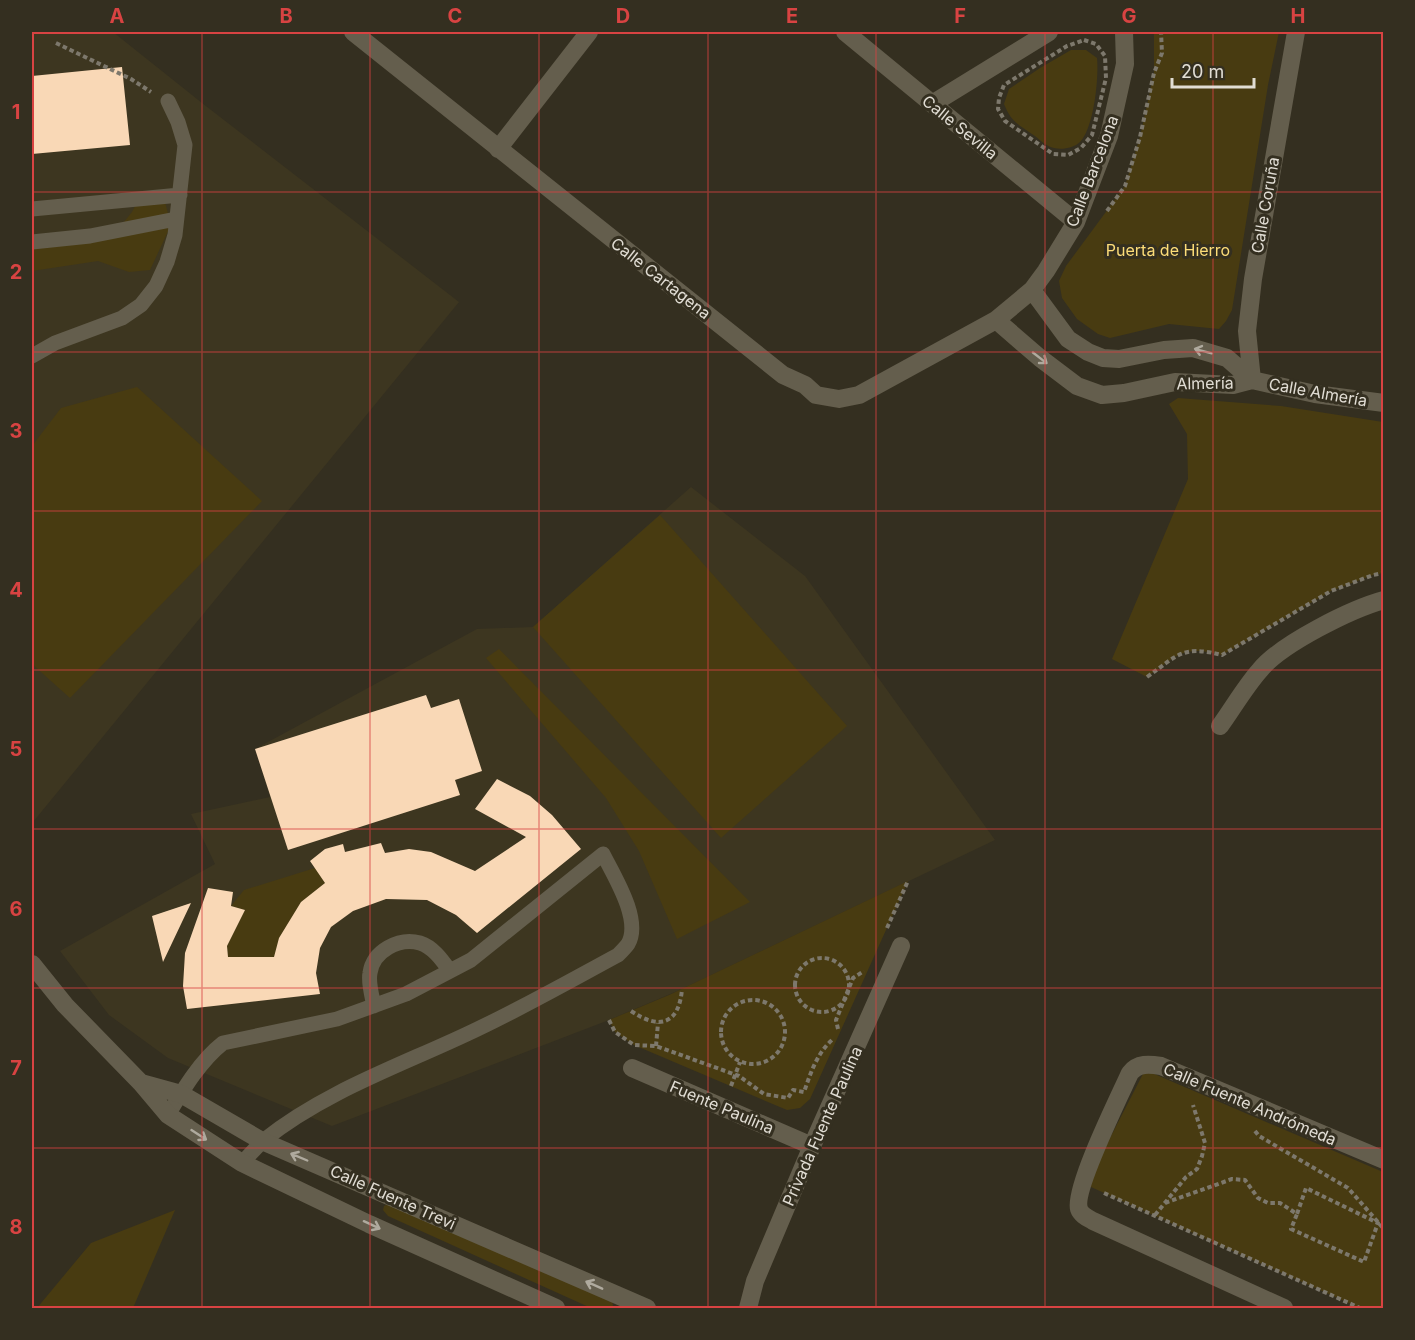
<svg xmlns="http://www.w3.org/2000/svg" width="1415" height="1340" font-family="Inter,sans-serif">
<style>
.built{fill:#3d3620}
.green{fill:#483b11}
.building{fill:#f9d8b6}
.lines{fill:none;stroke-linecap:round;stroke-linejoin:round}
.path{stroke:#7d786c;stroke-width:4;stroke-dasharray:4.5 3;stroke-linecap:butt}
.lane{stroke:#645e4d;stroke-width:15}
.street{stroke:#645e4d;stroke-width:18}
.secondary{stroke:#645e4d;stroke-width:18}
.oneway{stroke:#afaa9e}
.grid{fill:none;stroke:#d84342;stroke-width:1.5;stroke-opacity:0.55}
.labels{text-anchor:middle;stroke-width:6;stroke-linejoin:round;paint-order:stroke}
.street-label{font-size:16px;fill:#e1ddd4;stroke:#342f20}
.park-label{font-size:16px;fill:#fddd78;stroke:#342f20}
.neatline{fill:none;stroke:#d84342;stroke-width:2}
.grid-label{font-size:20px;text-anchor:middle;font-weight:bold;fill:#d84342}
</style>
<rect width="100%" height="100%" fill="#342f20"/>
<!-- built -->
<path class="built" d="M32,32H113L202,103L459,302L33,822L32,820Z
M691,487L805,576L995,840L682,989L609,1020L332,1126L168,1058L109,1015L60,951L215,864L191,814L270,797L255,749L477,629L533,627Z"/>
<!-- green -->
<path class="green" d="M1154,32H1279L1268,85L1232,310L1226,321L1219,329L1169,324L1110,338L1098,334L1077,319L1062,298L1059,281L1066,266L1125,186L1140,137L1154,73Z
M1071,50H1086L1097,58C1099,77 1094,128 1080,142C1074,148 1062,150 1054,148C1047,147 1040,140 1035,136C1019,125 1011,122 1004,104L1009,89L1040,68Z
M142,193L165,202L171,225L150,270L129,272L98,261L32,271V249L115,233L132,212Z
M137,387L262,501L70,698L32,664V446L61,408Z
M1178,398L1281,406L1383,422V573L1373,575L1331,591L1222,655C1182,645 1178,655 1147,677L1112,659L1188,479L1187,434L1169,404Z
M660,515L847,726L721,838L533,627Z
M499,649L750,902L677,939L639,851L606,798L486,658Z
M315,868L325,883L301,902L279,938L274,957H228L227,946L245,910L231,906L244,890Z
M908,881L810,1099L800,1108L787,1110L634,1045L615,1032L609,1020L669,995Z
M1145,1070L1383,1172V1308H1360L1091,1187L1092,1173Z
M393,1202L612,1299L613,1306L611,1308H591L388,1216L383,1210L384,1206Z
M175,1210L133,1308H37L91,1243Z"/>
<!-- building -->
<path class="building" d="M122,67L130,145L32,154V76Z
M426,695L431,708L459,699L482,771L455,780L460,795L288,850L255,749Z
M497,779L530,796L552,815L581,849L477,933L456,915L427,900L386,899L353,911L331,927L320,948L316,973L320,994L187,1009L183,986L185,953L208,888L233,892L231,906L245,910L227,946L228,957H274L279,938L301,902L325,883L310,861L325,849L343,844L345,852L381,843L385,853L409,849L431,852L475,871L526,837L475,809Z
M191,903L163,962L152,916Z"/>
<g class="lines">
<!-- path -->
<path class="path" d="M1084,40L1096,44L1105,56L1106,78L1092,135L1081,148L1068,155L1053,154L1005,121L998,109L999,98L1004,85L1067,46Z
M56,43L131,79L151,92
M1107,211L1125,186L1140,137L1154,73L1162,53L1161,32
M1147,677C1178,655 1182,645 1222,655L1331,591L1373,575L1384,573
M887,928L908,881
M795 985a27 27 0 1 1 54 0a27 27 0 1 1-54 0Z
M721 1032a32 32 0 1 1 64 0a32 32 0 1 1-64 0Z
M631,1011C659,1030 679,1025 682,989
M609,1020L615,1032L634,1045L656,1046L739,1076L764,1094L788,1098L793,1090L804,1092C811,1072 817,1053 833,1039
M838,1029L836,1020L853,978L864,971
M656,1046L658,1023
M731,1086L740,1062
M1255,1131L1259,1136L1348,1188L1384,1229
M1104,1193L1360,1308
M1165,1203L1232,1179L1245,1180L1258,1198L1268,1203H1280L1297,1214L1306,1188L1378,1223L1364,1262L1291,1229L1297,1214
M1155,1215L1186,1177L1197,1169L1202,1156L1205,1143L1193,1105"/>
<!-- lane -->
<path class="lane" d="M32,209L180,195
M32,242L90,236L176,219
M32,356L55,343L122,318L141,305L156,286L167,262L175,235L185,145L178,122L168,101
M374,1006C372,996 368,983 370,973C373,951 399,937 420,943C433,947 442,960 450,971
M168,1115C183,1090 200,1061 223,1043L337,1019L406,994L471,960L603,854C614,876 642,920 628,944C625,948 621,952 618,955C568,982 519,1010 467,1034C399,1066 324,1092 264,1140C256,1147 249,1156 242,1163"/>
<!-- street -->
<path class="street" d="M353,32L783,375L805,385L816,395L839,399L859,395L996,320L1032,290L1046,271L1076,222L1109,136L1125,64L1124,32
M845,32L1076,222
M932,104L1049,32
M498,149L589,32
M1032,290L1068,339L1088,352L1103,358L1119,359L1164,350L1193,348L1227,358L1252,380
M996,320L1040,358L1077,386L1102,395L1124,393L1175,382L1233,385L1252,380L1315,394L1384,403
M1252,380L1247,331L1253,279L1296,32
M1220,726C1233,708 1245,687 1260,670C1281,644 1351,609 1384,600
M632,1068L812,1146
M748,1308L755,1281L812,1146L901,946
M1284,1308L1093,1221C1088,1218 1081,1215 1079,1209C1073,1190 1120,1095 1130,1073C1138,1063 1149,1064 1161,1066L1384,1160"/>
<!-- secondary -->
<path class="secondary" d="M32,964L65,1005L141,1083L168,1115L242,1163L369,1224L556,1308
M141,1083L181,1094L262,1141L647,1308"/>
</g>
<!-- one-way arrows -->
<defs><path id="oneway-shaft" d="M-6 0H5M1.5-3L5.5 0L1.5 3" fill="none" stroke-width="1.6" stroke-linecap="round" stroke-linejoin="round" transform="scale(1.5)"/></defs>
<g class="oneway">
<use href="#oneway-shaft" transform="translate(1203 351) rotate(-165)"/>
<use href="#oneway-shaft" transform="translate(1040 358) rotate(38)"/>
<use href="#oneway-shaft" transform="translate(199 1135) rotate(33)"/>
<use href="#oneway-shaft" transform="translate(299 1157) rotate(-157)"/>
<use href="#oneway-shaft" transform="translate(372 1225) rotate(25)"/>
<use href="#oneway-shaft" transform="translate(594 1285) rotate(-156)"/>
</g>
<!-- grid -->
<path class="grid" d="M202,32V1308M370,32V1308M539,32V1308M708,32V1308M876,32V1308M1045,32V1308M1213,32V1308M32,192H1384M32,352H1384M32,511H1384M32,670H1384M32,829H1384M32,988H1384M32,1148H1384"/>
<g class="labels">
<!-- street labels -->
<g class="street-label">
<text transform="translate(960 127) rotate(39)" y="6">Calle Sevilla</text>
<text transform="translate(1092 171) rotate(-69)" y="6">Calle Barcelona</text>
<text transform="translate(1265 205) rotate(-80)" y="6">Calle Coruña</text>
<text transform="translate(661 278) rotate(38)" y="6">Calle Cartagena</text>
<text transform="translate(1205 383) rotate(-1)" y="6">Almería</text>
<text transform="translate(1318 392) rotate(10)" y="6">Calle Almería</text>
<text transform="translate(1250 1104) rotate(23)" y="6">Calle Fuente Andrómeda</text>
<text transform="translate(722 1107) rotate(23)" y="6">Fuente Paulina</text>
<text transform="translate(822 1126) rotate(-66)" y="6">Privada Fuente Paulina</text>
<text transform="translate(393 1197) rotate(24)" y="6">Calle Fuente Trevi</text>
</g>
<!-- park labels -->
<g class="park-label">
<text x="1168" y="256">Puerta de Hierro</text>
</g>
</g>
<!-- border -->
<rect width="1415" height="1340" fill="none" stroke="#342f20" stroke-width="66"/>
<!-- scale -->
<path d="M1172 78v9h82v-9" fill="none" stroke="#e1ddd4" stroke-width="3"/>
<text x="1181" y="78" font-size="18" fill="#e1ddd4" stroke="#342f20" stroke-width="4.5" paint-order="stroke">20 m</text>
<rect x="33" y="33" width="1349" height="1274" class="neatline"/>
<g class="grid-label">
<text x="117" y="23">A</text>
<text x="286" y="23">B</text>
<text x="455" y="23">C</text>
<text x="623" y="23">D</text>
<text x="792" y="23">E</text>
<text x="960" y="23">F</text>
<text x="1129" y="23">G</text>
<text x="1298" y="23">H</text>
<text x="16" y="119">1</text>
<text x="16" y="279">2</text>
<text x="16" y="438">3</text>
<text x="16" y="597">4</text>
<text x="16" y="756">5</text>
<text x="16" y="916">6</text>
<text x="16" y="1075">7</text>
<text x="16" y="1234">8</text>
</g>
</svg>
